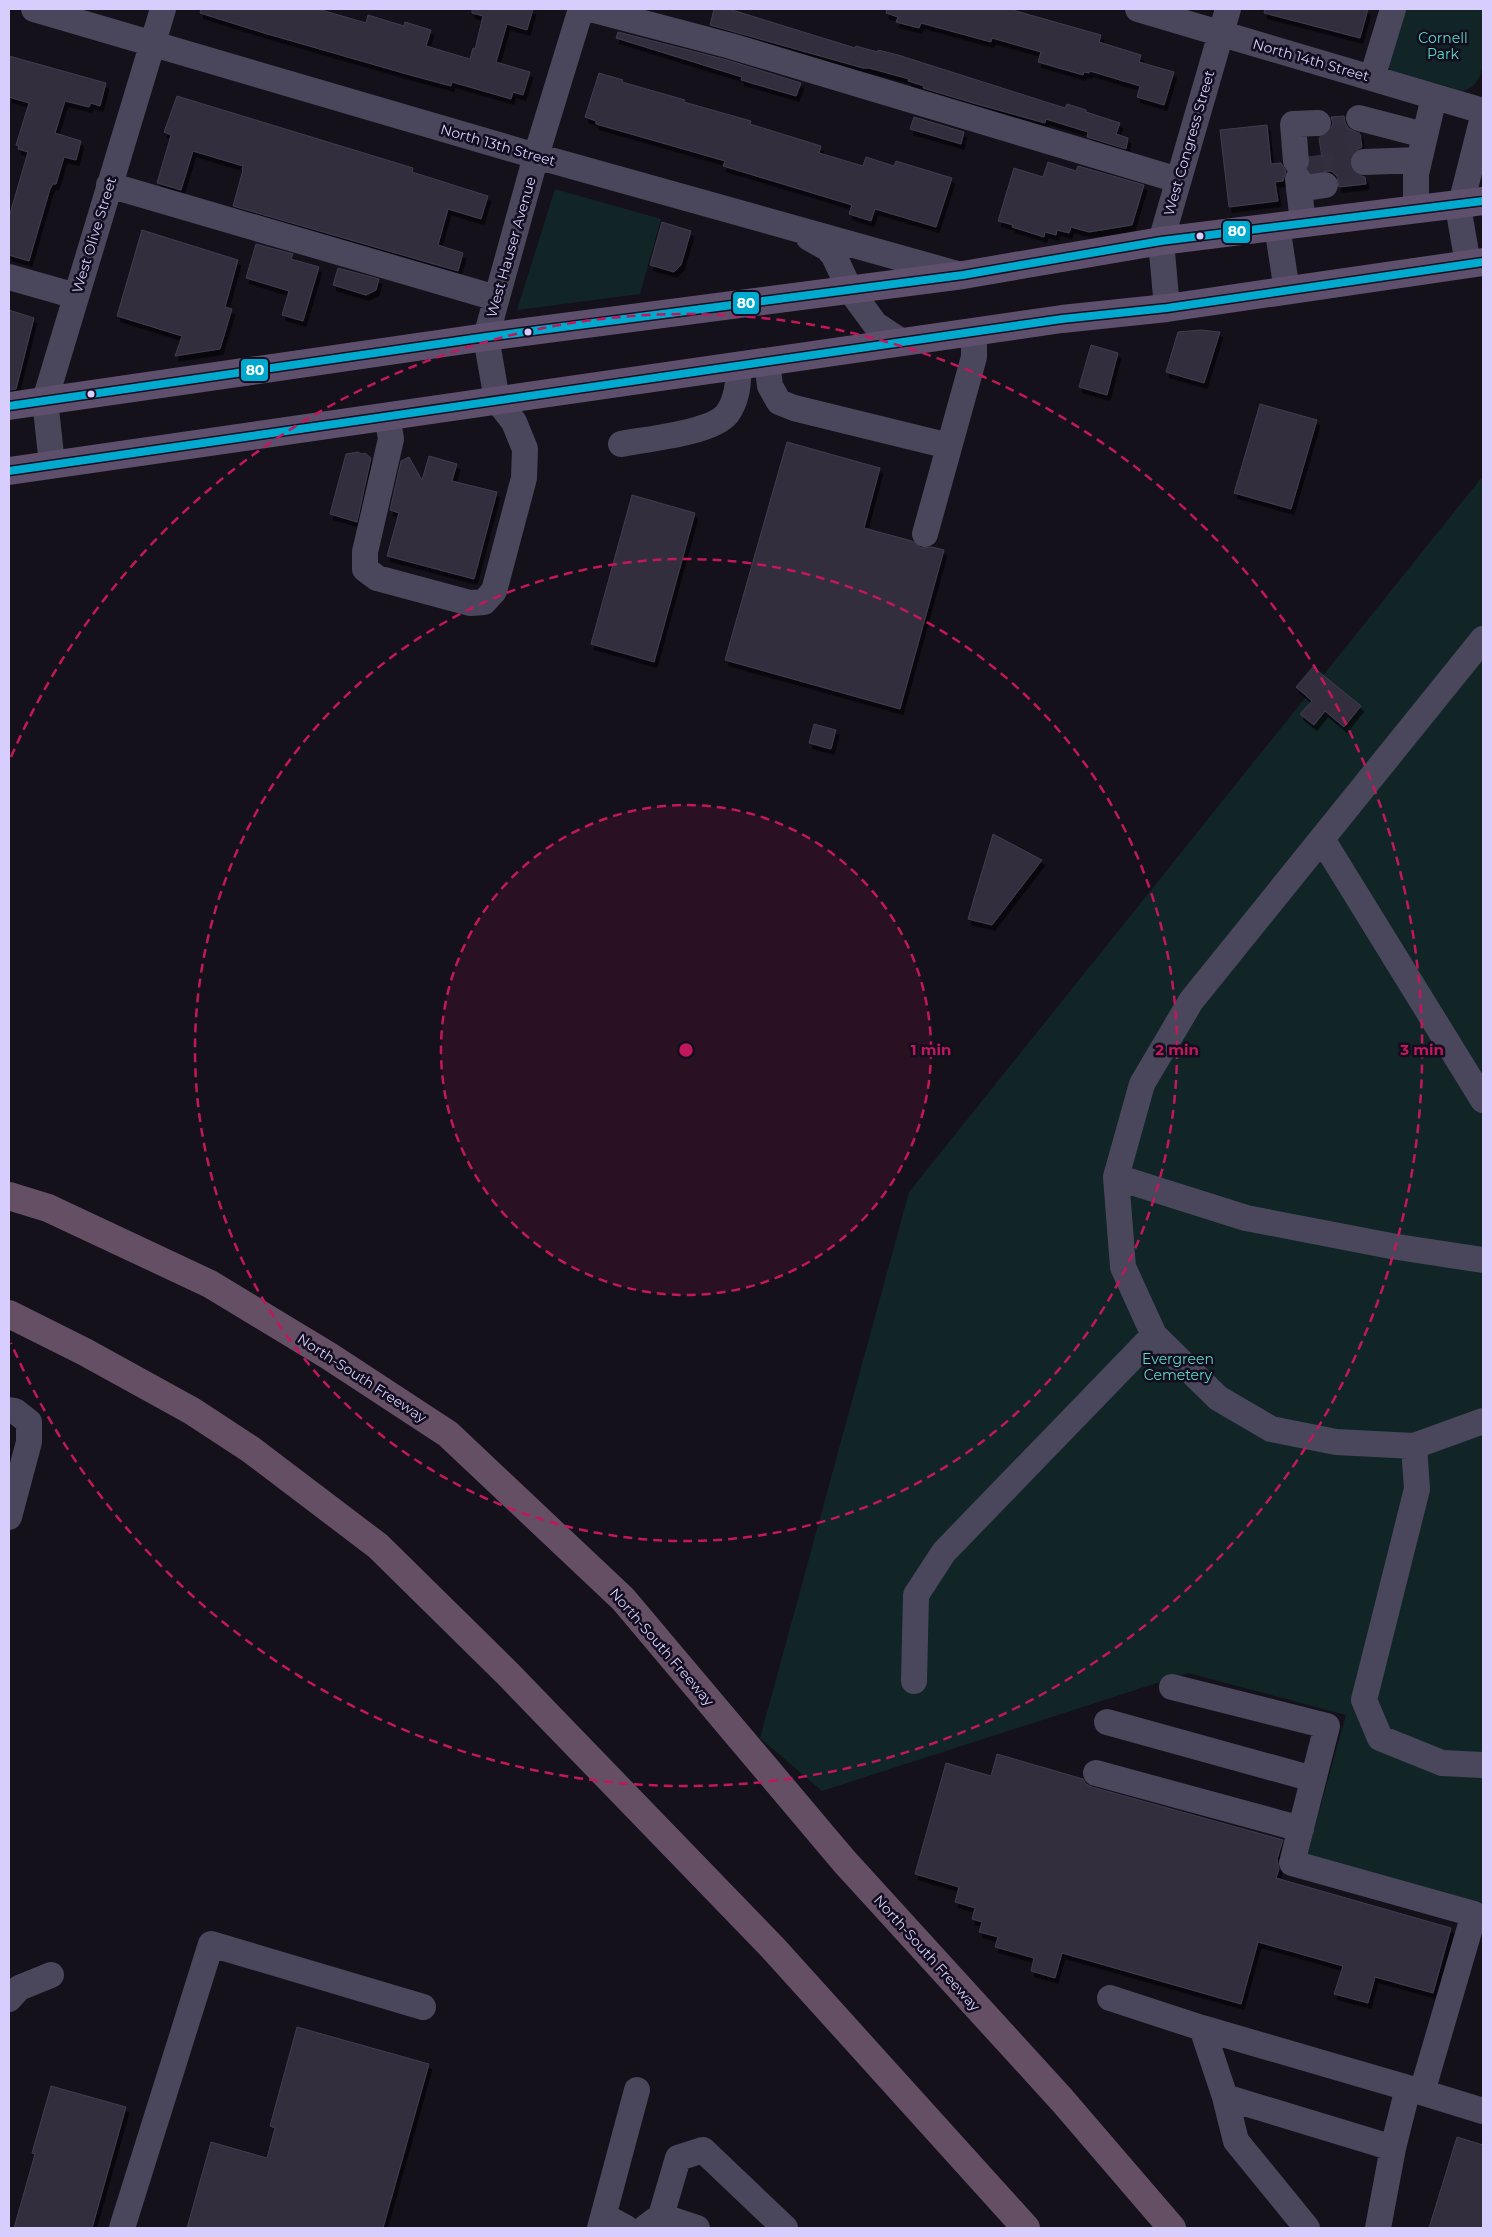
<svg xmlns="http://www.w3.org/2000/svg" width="1492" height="2237" font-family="Montserrat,sans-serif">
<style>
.green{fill:#112527}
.building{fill:#322f3e;stroke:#413b4f;filter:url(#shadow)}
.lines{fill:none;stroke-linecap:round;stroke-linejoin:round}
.minor-tunnel{stroke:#312d3d;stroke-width:26;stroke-dasharray:26 13;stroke-linecap:butt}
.minor{stroke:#4a475c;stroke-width:26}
.major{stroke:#5e506d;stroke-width:28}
.highway{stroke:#654f64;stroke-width:28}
.bus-1-casing{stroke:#120d1f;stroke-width:11}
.bus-1{stroke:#00a9ce;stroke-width:8}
.ring{fill:none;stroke:#c2185b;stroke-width:2.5;stroke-dasharray:9 6}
.bus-dot{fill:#d7cefd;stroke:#120d1f;stroke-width:2}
.labels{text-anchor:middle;stroke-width:5;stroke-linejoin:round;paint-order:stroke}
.park-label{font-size:14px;fill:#5ddac5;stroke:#120d1f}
.street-label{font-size:14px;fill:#d7cefd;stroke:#120d1f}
.centre{fill:#c2185b;stroke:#120d1f;stroke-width:2.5}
.ring-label{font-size:15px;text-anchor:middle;font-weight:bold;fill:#c2185b;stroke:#120d1f;stroke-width:5;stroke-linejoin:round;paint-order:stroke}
.line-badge{stroke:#120d1f;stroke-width:2}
.badge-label{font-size:14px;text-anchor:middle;font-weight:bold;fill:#fff}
</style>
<defs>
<filter id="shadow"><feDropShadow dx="3" dy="5.5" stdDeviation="0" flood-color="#0009"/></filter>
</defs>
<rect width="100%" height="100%" fill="#14111b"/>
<!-- green -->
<path class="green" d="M1402,9H1483C1483,32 1492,84 1463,91L1390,70L1386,63Z
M555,189L661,219L640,294L517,310Z
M1483,476V1903L1307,1855L1346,1715L1188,1673L822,1791L760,1738L909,1192Z"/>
<!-- building -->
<path class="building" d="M201,9H318L366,23L368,15L404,26L405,22L431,30L426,46L470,59L473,48L475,49L483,16L472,13V9H533L527,30L507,24L496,62L530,72L523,95L513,92L511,99L452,82L451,86L410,75L264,33L200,13Z
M714,9H729L855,48L856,46L878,52V50L898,55L1065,108L1067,104L1086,110V112L1120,123L1116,134L1128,138L1126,149L1087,137L1088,132L1046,119L1045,123L973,103L923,88L924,86L908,81L909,79L869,68H863L710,25Z
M887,9H1009L1101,35L1099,42L1141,55L1139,62L1174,72L1164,105L1137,97L1140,86L1090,71L1089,73L1084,72L1083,75L1038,62L1041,52L992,38L991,42L921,23L919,28L896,22L898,17L886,13Z
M1265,9H1368L1360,38L1264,13Z
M618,32L727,60L801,83L796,96L741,80L742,77L616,38Z
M9,56L106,83L100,106L91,103L89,107L65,101L55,133L81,141L76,160L64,157L56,184H53L50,189L29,261L9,255V217L28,152L18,149L19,146L16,145L29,103L9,97Z
M599,73L623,80L622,82L685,100L684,102L751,121L750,124L821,146L819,153L863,166L866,157L894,166L896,161L952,178L936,227L875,209L871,221L849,214L852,205L723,166L725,161L596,124V121L585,117Z
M177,96L413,168L412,172L488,196L481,219L448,209L438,245L463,253L458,271L233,206L243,170H242L243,166L193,151L181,190L157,183L171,135L164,132Z
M1344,116L1345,122L1348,128L1360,134L1362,147L1356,150L1351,155L1349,162L1351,170L1357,175L1365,177L1366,184L1339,187L1337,176L1331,171L1311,172L1308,169L1311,159L1322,158L1319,138L1326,136L1331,130L1333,123L1331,117Z
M914,117L964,132L961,144L910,129Z
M1267,125L1271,164L1281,163L1286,171L1283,181L1275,182L1278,201L1229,207L1220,130Z
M1048,162L1076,171L1078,166L1144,185L1132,225L1089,232L1071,227L1069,233L1057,230L1056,235L1045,232L1044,237L1012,227L1013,225L998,221L1014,168L1043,177Z
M662,222L691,231L681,265L674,272L650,265Z
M142,230L238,260L225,307L232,309L220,349L175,356L182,336L117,316Z
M256,244L293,254L291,259L319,267L303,321L282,315L289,291L246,278Z
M338,268L379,279L376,290L366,295L333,285Z
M9,310L34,318L16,389L9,390Z
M1201,330L1220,332L1204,383L1166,372L1178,332Z
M1091,345L1118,353L1107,395L1079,387Z
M1260,404L1317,420L1291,509L1234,493Z
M787,442L880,468L864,528L912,541L921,548L932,547L944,550L900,709L725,660Z
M358,452L361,454L365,453L371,458L357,522L330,514L346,454Z
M429,456L457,464L452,481L497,492L474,579L387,556L399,513L390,510L401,461L409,457L422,480Z
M632,495L695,513L654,662L591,644Z
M1313,667L1361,706L1344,727L1325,711L1314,725L1300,714L1312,701L1296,687Z
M814,724L836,730L831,749L809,743Z
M993,834L1042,860L992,925L968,919Z
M997,1754L1083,1779L1086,1784L1092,1787L1283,1840L1277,1859L1279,1869L1276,1878L1451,1928L1433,1993L1375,1977L1368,2003L1334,1994L1343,1966L1258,1942L1241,2004L1062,1953L1055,1978L1031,1971L1034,1958L995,1947L998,1937L979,1932L982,1922L972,1919L975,1908L955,1902L959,1887L915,1874L946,1763L991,1776Z
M297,2027L429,2064L383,2228H187L211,2142L267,2158L275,2128L270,2126Z
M51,2086L126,2107L92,2228H14L35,2154L32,2153Z
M1457,2137L1483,2145V2228H1429Z"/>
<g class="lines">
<!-- minor-tunnel -->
<path class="minor-tunnel" d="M1320,141L1360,136
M1297,171L1364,162"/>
<!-- minor -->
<path class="minor" d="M34,9L536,156L961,275
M580,9L594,10L731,46L1178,180
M1138,9L1483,111
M1372,78L1393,9
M1359,118L1424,135
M1296,161L1293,124L1318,123
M1364,162L1419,160
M1298,179L1303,223
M109,185L496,298
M1299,189L1325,185
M1416,209V174L1434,97
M1277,226L1287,291
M809,238L827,248L834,256L850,290L875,324L902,342
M1468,264L1460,218L1461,204L1483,117
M9,277L76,296
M1167,308L1161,241L1228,9
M767,361L770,386L779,402L794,408L949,446
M387,416L391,439L365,552V569L377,578L470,603L484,602L494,591L524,478L525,449L514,422L497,400L486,337L536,156L581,9
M621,444C646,439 712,433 727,414C738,399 738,382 739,366
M52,464L45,400L163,9
M925,534L974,357V332
M1483,639L1191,1001L1142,1084L1116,1177L1123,1267L1154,1335L1218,1398L1271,1429L1336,1442L1414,1446L1483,1421
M1322,839L1483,1100
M1116,1177L1246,1218L1391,1246L1483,1260
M9,1410L15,1411L29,1422V1442L9,1517
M1414,1446L1417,1489L1364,1700L1380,1738L1442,1763L1483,1765
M914,1681L916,1595L944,1552L1154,1335
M1172,1687L1327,1726L1292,1863L1474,1914L1422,2092
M1107,1722L1313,1779
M1096,1773L1301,1829
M1110,1998L1202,2028L1225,2097L1393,2148L1408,2088L1483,2111
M9,1999L19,1988L51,1975
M1202,2028L1408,2088
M1225,2097L1236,2141L1307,2228
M604,2216L626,2228
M661,2216L697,2228
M122,2228L211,1944L423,2007
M600,2228L637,2090
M645,2228L661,2216L678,2158L703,2150L785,2228
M1378,2228L1393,2148"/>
<!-- major -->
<path class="major" d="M9,406L486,337L963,275L1161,241L1483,201
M9,471L1062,319L1167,308L1483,262"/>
<!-- highway -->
<path class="highway" d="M9,1196L48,1208L210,1284L329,1356L448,1434L623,1599L844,1861L1062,2100L1172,2228
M9,1314L85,1352L192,1411L250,1449L378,1546L508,1674L773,1948L1026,2228"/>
<!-- bus-1 casing -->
<g class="bus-1-casing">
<path id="bus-1" d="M9,406L486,337L963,275L1161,241L1483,201
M9,471L1062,319L1167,308L1483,262"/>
</g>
<!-- bus-1 -->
<use href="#bus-1" class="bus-1"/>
</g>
<!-- distance rings -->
<circle cx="686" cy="1050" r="245" fill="#c2185b" fill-opacity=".12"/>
<g class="ring">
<circle cx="686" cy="1050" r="245"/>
<circle cx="686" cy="1050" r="491"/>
<path d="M11 757A736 736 0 1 1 11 1343"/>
</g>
<!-- markers -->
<g class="bus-dot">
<circle cx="1200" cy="236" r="4.5"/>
<circle cx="528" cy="332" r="4.5"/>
<circle cx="91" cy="394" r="4.5"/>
</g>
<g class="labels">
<!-- park labels -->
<g class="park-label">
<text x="1443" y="43">Cornell<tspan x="1443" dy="16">Park</tspan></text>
<text x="1178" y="1364">Evergreen<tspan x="1178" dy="16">Cemetery</tspan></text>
</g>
<!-- street labels -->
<g class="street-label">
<text transform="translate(1311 60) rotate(16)" y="5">North 14th Street</text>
<text transform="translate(1189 143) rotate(-74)" y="5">West Congress Street</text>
<text transform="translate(498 145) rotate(16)" y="5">North 13th Street</text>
<text transform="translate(94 235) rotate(-73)" y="5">West Olive Street</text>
<text transform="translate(511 247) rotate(-74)" y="5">West Hauser Avenue</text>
<text transform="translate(362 1378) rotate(33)" y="5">North-South Freeway</text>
<text transform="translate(662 1647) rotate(49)" y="5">North-South Freeway</text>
<text transform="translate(927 1953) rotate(48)" y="5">North-South Freeway</text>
</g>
</g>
<circle cx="686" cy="1050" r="8" class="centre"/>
<g class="ring-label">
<text x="931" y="1055">1 min</text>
<text x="1177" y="1055">2 min</text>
<text x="1422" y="1055">3 min</text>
</g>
<g class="line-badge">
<rect x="1222" y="220" width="29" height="24" rx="5" fill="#00a9ce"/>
<rect x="732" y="291" width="28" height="24" rx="5" fill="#00a9ce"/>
<rect x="240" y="358" width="29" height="24" rx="5" fill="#00a9ce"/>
</g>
<g class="badge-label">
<text x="1237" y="236">80</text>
<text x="746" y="308">80</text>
<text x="255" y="375">80</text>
</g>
<!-- border -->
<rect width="1492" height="2237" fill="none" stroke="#d7cefd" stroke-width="20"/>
</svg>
